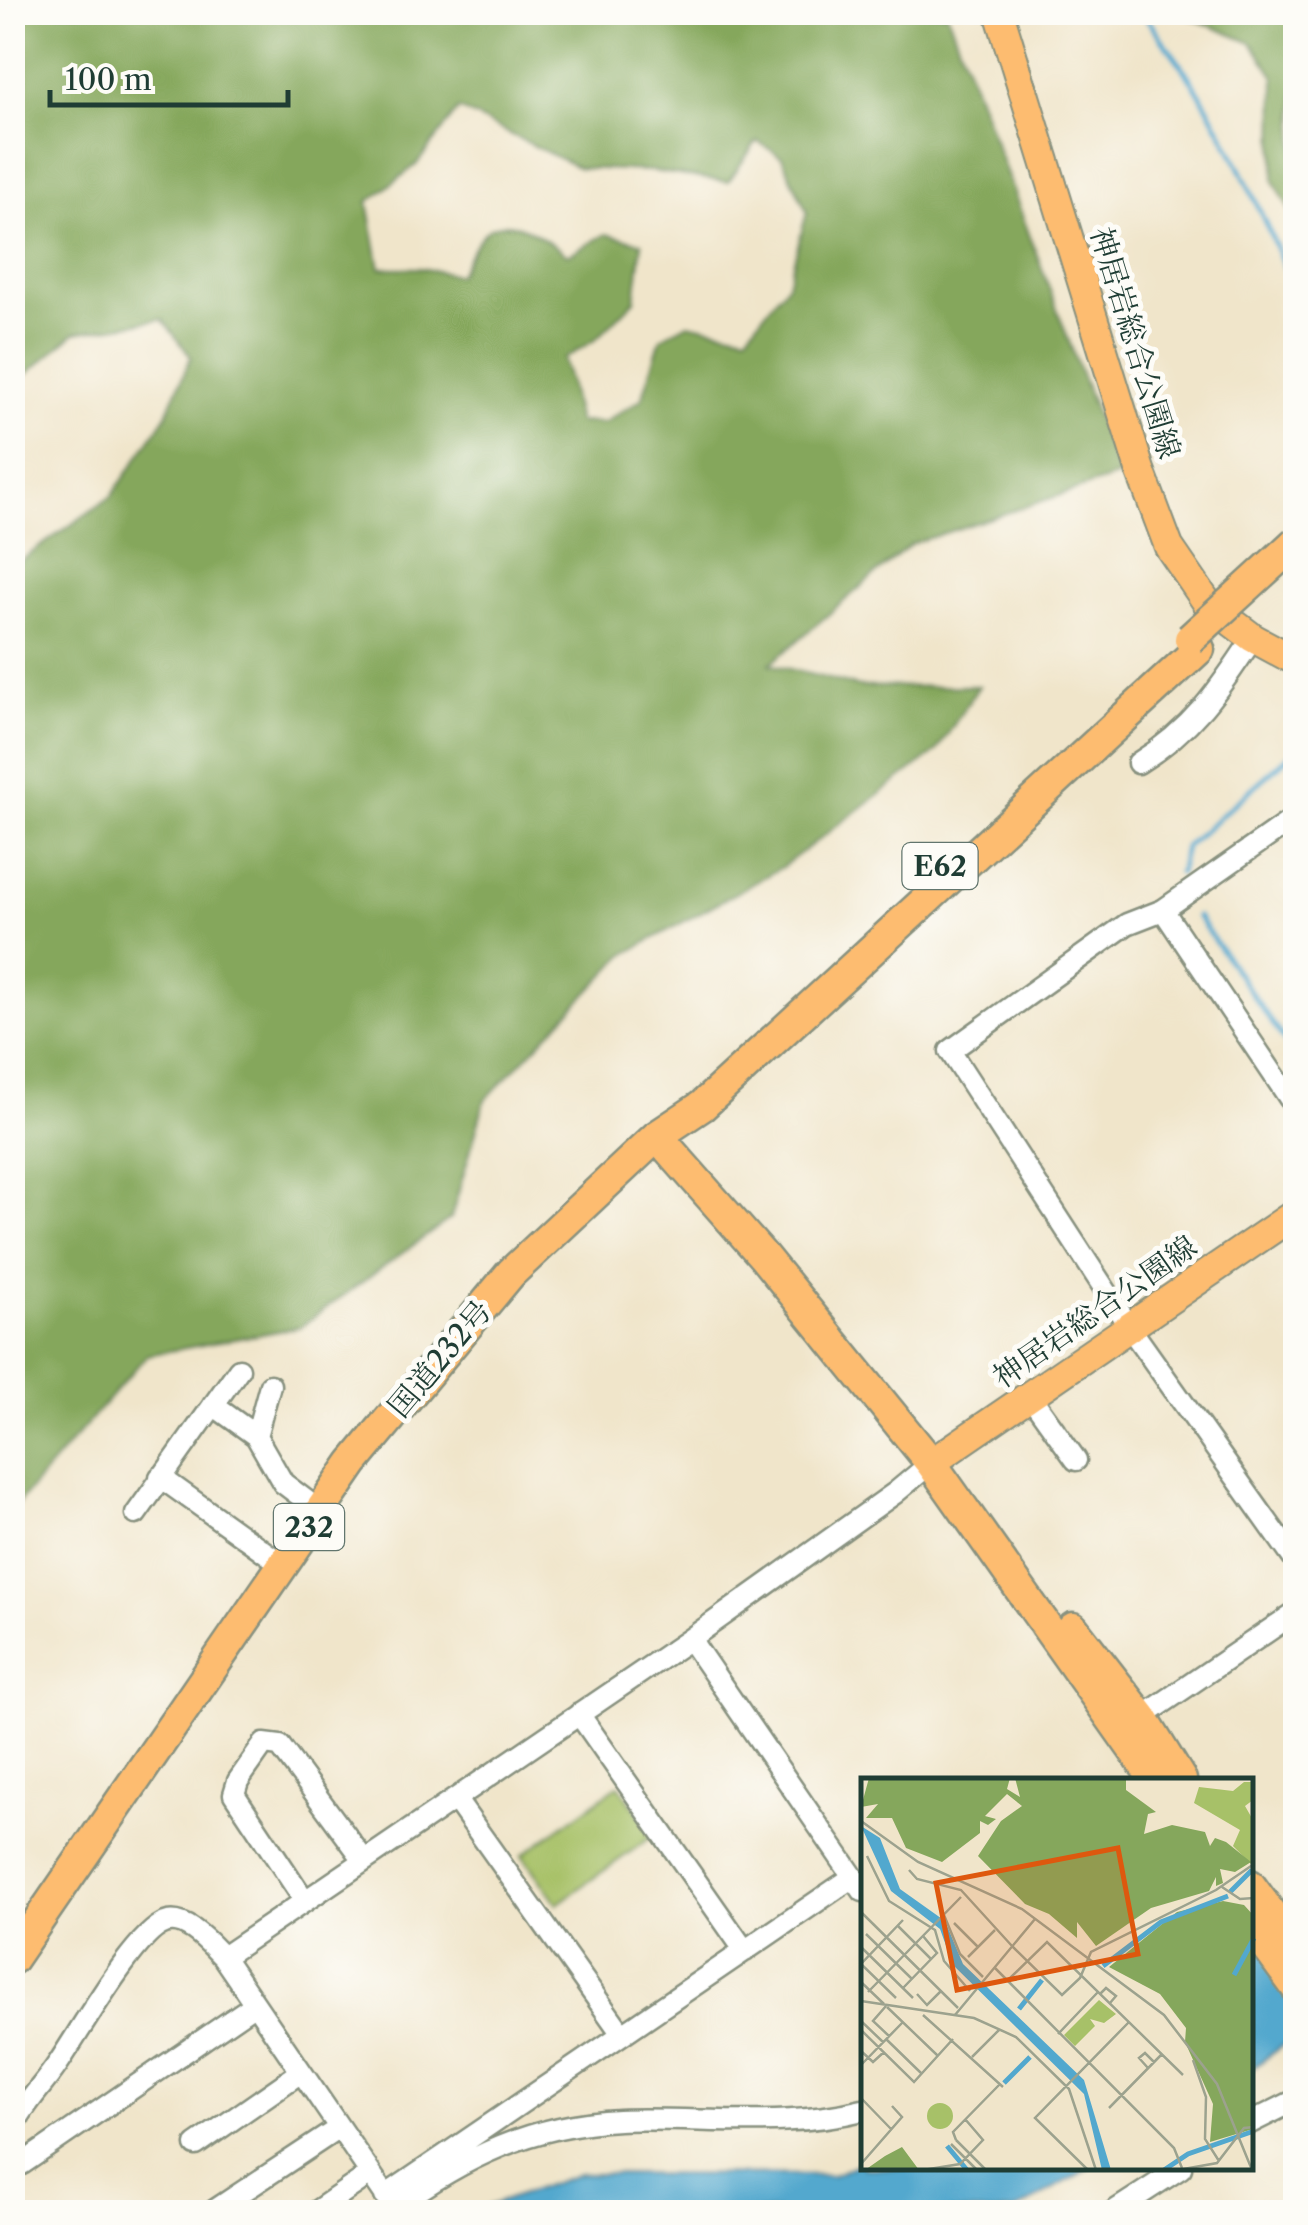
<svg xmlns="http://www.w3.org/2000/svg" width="1308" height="2225" font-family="'Libre Caslon Text','Noto Serif JP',serif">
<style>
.green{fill:#a7c168;stroke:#637f4e;stroke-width:2.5}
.forest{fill:#85a75c;stroke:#527248;stroke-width:2.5;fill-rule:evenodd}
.water{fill:#52a8ce;stroke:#387281;stroke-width:2.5}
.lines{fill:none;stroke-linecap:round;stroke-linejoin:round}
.stream{stroke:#52a8ce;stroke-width:5}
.minor-casing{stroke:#88917f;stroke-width:25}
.major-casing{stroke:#88917f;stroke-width:32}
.highway-casing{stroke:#88917f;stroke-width:35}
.minor{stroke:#fff;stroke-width:20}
.major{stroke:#fdbc70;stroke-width:28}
.highway{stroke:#fdbc70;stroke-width:30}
.highway-bridge-casing{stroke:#88917f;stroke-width:35;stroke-linecap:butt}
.highway-bridge{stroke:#fdbc70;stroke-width:30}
.labels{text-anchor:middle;stroke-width:10;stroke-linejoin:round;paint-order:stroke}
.shield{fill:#fdfcf7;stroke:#62766e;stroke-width:2.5}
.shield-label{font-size:28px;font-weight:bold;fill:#1f3d34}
.street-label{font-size:30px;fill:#1f3d34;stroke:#fdfcf7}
.inset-river{fill:none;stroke:#52a8ce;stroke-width:5}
.inset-road{fill:none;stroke:#9ca28e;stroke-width:2.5}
.view{fill:#de580e;fill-opacity:0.15;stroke:#de580e;stroke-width:5}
.inset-edge{fill:none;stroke:#1f3d34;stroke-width:5}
</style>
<rect width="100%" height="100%" fill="#fdfcf7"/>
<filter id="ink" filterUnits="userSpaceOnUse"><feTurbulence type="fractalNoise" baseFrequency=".01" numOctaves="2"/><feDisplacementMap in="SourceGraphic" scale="20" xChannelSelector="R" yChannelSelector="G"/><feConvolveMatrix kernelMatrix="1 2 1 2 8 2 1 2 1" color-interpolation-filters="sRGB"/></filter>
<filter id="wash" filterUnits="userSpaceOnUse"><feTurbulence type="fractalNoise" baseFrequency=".0048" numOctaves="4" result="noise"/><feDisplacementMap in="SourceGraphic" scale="40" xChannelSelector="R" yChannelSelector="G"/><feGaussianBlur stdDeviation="2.25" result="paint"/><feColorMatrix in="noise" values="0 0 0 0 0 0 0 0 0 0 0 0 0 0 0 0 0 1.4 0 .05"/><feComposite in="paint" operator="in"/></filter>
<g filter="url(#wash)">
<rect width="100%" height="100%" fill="#f0e5ca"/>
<!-- green -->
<path class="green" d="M619,1785L654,1835L557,1904L522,1855Z"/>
<!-- forest -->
<path class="forest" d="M13,12L947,13L1119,476L911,544L770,664L860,687L979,686L936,752L782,867L624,955L485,1100L451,1218L300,1327L147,1355L13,1509V566L112,496L166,416L191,357L162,319L75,333L13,386ZM459,109L579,168L652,171L728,182L757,141L782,157L807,212L788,283L747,335L688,323L661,338L642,399L603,423L578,422L564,359L596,339L635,300L642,243L606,234L568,255C546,241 516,213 489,229C477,237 466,262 458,275L420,268H380L368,202L416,165Z
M1179,13H1295V220L1274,181L1275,77L1252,43Z"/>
<!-- water -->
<path class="water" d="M1295,1913V2037L1251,2069V1943Z
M863,2162V2168H1089L1014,2212H471L579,2174L833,2175Z"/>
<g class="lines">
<!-- stream -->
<path class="stream" d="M1142,12C1157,33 1174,54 1188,75C1232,142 1263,219 1296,292
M1179,873L1185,847L1296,750
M1197,916L1296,1057"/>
</g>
</g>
<g filter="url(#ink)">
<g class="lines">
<!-- minor casing -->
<g class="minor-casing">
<path id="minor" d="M1138,763C1192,730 1219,690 1253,638
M1296,817L1163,910L1127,924L950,1051L1130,1328L1296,1562
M1163,910L1296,1108
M1031,1397L1076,1460
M213,1405L256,1436L283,1483L320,1511
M256,1436L270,1385
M160,1477L283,1565
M136,1514L239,1369
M690,1639L863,1891
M579,1714L745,1951
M1132,1724L1296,1612
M456,1800L622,2034
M305,1901L234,1794L238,1781L264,1744L280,1746L364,1860
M223,1957L690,1639L895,1493L931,1463
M1250,2123L1296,2100
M12,2129C23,2105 42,2087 57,2065C78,2035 135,1933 165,1923C186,1915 210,1944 223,1957L397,2212
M196,2145L301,2072
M12,2151L22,2164L255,2004
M385,2196L853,1877
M394,2208C462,2158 533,2124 619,2120C701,2117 782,2130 863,2110
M215,2210L339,2128
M315,2212L370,2174
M1113,2212L1181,2168"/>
</g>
<!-- major casing -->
<g class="major-casing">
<path id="major" d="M999,12L1140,470L1169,547L1208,604L1253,638L1296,661
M931,1463L1296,1213"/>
</g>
<!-- highway casing -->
<g class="highway-casing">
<path id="highway" d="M657,1136L763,1256L931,1463L1155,1780
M1073,1628L1142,1717L1181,1780
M1250,1885L1296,1948
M1250,1924L1296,1987
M12,1959L353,1463L511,1273L657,1136L702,1106L1199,649"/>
</g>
<!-- minor -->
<use href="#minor" class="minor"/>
<!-- major -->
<use href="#major" class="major"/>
<!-- highway -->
<use href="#highway" class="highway"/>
<!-- highway-bridge casing -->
<g class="highway-bridge-casing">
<path id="highway-bridge" d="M1190,639L1296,542"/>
</g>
<!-- highway-bridge -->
<use href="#highway-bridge" class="highway-bridge"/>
</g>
</g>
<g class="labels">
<!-- shield labels -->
<g class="shield">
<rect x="902.5" y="843" width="75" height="46" rx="8"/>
<rect x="274" y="1504" width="70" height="46" rx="8"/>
</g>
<g class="shield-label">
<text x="940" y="876">E62</text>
<text x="309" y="1537">232</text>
</g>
<!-- street labels -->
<g class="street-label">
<text transform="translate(1135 343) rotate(73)" y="10">神居岩総合公園線</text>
<text transform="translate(1095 1312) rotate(-35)" y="10">神居岩総合公園線</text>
<text transform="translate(440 1359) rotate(-50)" y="10">国道232号</text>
</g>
</g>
<!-- overview -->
<g transform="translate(861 1778)">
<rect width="392" height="392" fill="#f0e5ca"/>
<path d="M383,4H390L392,22L384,28L392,42L391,87L372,68L379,52L333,25L338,9L372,13ZM238,222L255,236L243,245L229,241L234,248L214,268L203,257ZM66 338a13 13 0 1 1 26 0a13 13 0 1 1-26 0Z" fill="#a7c168"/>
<path d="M8,0H149L146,11L159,19L154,0H265V12L295,34L287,36L283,56L311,47L344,54L349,68L354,60L365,64L390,84L374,94L359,91L362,105L355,108V99L348,113L290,130L235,168L216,144V160L188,136L164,126L117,78L140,43L161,28L146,16L124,38L135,41L127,47L119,43V55L81,84L45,70L31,40H5L17,26L0,29ZM362,123L383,127L393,138L392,351L349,364L352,326L324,264L325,250L299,216L248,189L316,134ZM41,369L58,392H4L24,378Z" fill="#85a75c"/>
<path d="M0,48L19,60L39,111L84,143L102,186L223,302L250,392H241L223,316L92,187L79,151L30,113Z" fill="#52a8ce"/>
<path class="inset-river" d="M369,114L391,92M242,188L300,144L367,118M373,197L393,160M158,231L181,202M143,305L169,279M86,368L106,392M303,392L327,376L393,353"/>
<path class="inset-road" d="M0,43L57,84L161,131L303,237L356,306L391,392M6,78L28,123L74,152L83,183L109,213M48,92L56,101L100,112L151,168M361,109L379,121L393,120M0,134L97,230M83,137L99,176L122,199M93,145L117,169M37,148L70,181M5,156L51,201M0,169L52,220M152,169L201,217L219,200L230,174L355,112L393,86M107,179L134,152M133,189L313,370L321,390M147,202L186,164L322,297M0,204L23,226M42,210L76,175L62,158M7,214L100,119M56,216L66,227L80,213M239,216L245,210L255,218L249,225M35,220L0,186L42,142M0,223L113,240L155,259L208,311L235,392M25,228L12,243L28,258M26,229L76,277M62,237L142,309M94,237L174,141M0,243L22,264M0,252L53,304L92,261M197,256L237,214M25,261L61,296M0,273L12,284L23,274M111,279L139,251M332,282L345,319L344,361L358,383M0,287L41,245M287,290L278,280L284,275L293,284M0,320L30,351M248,330L301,276M95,362L92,354L139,306M95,362L125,392M90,366L116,392M0,386L41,339L31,328M62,392L99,386L122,362L104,341M227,392L174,340L268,244M317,392L356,385L383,350L393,349"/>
<path class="view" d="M257,70L277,176L96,212L75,105Z"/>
<rect width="392" height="392" class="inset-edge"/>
</g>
<!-- margin -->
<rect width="1308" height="2225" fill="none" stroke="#fdfcf7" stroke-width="50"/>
<!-- scale -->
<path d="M50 90v15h238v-15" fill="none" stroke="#1f3d34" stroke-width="5"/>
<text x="65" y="90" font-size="30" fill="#1f3d34" stroke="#fdfcf7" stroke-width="8" paint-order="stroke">100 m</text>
</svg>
